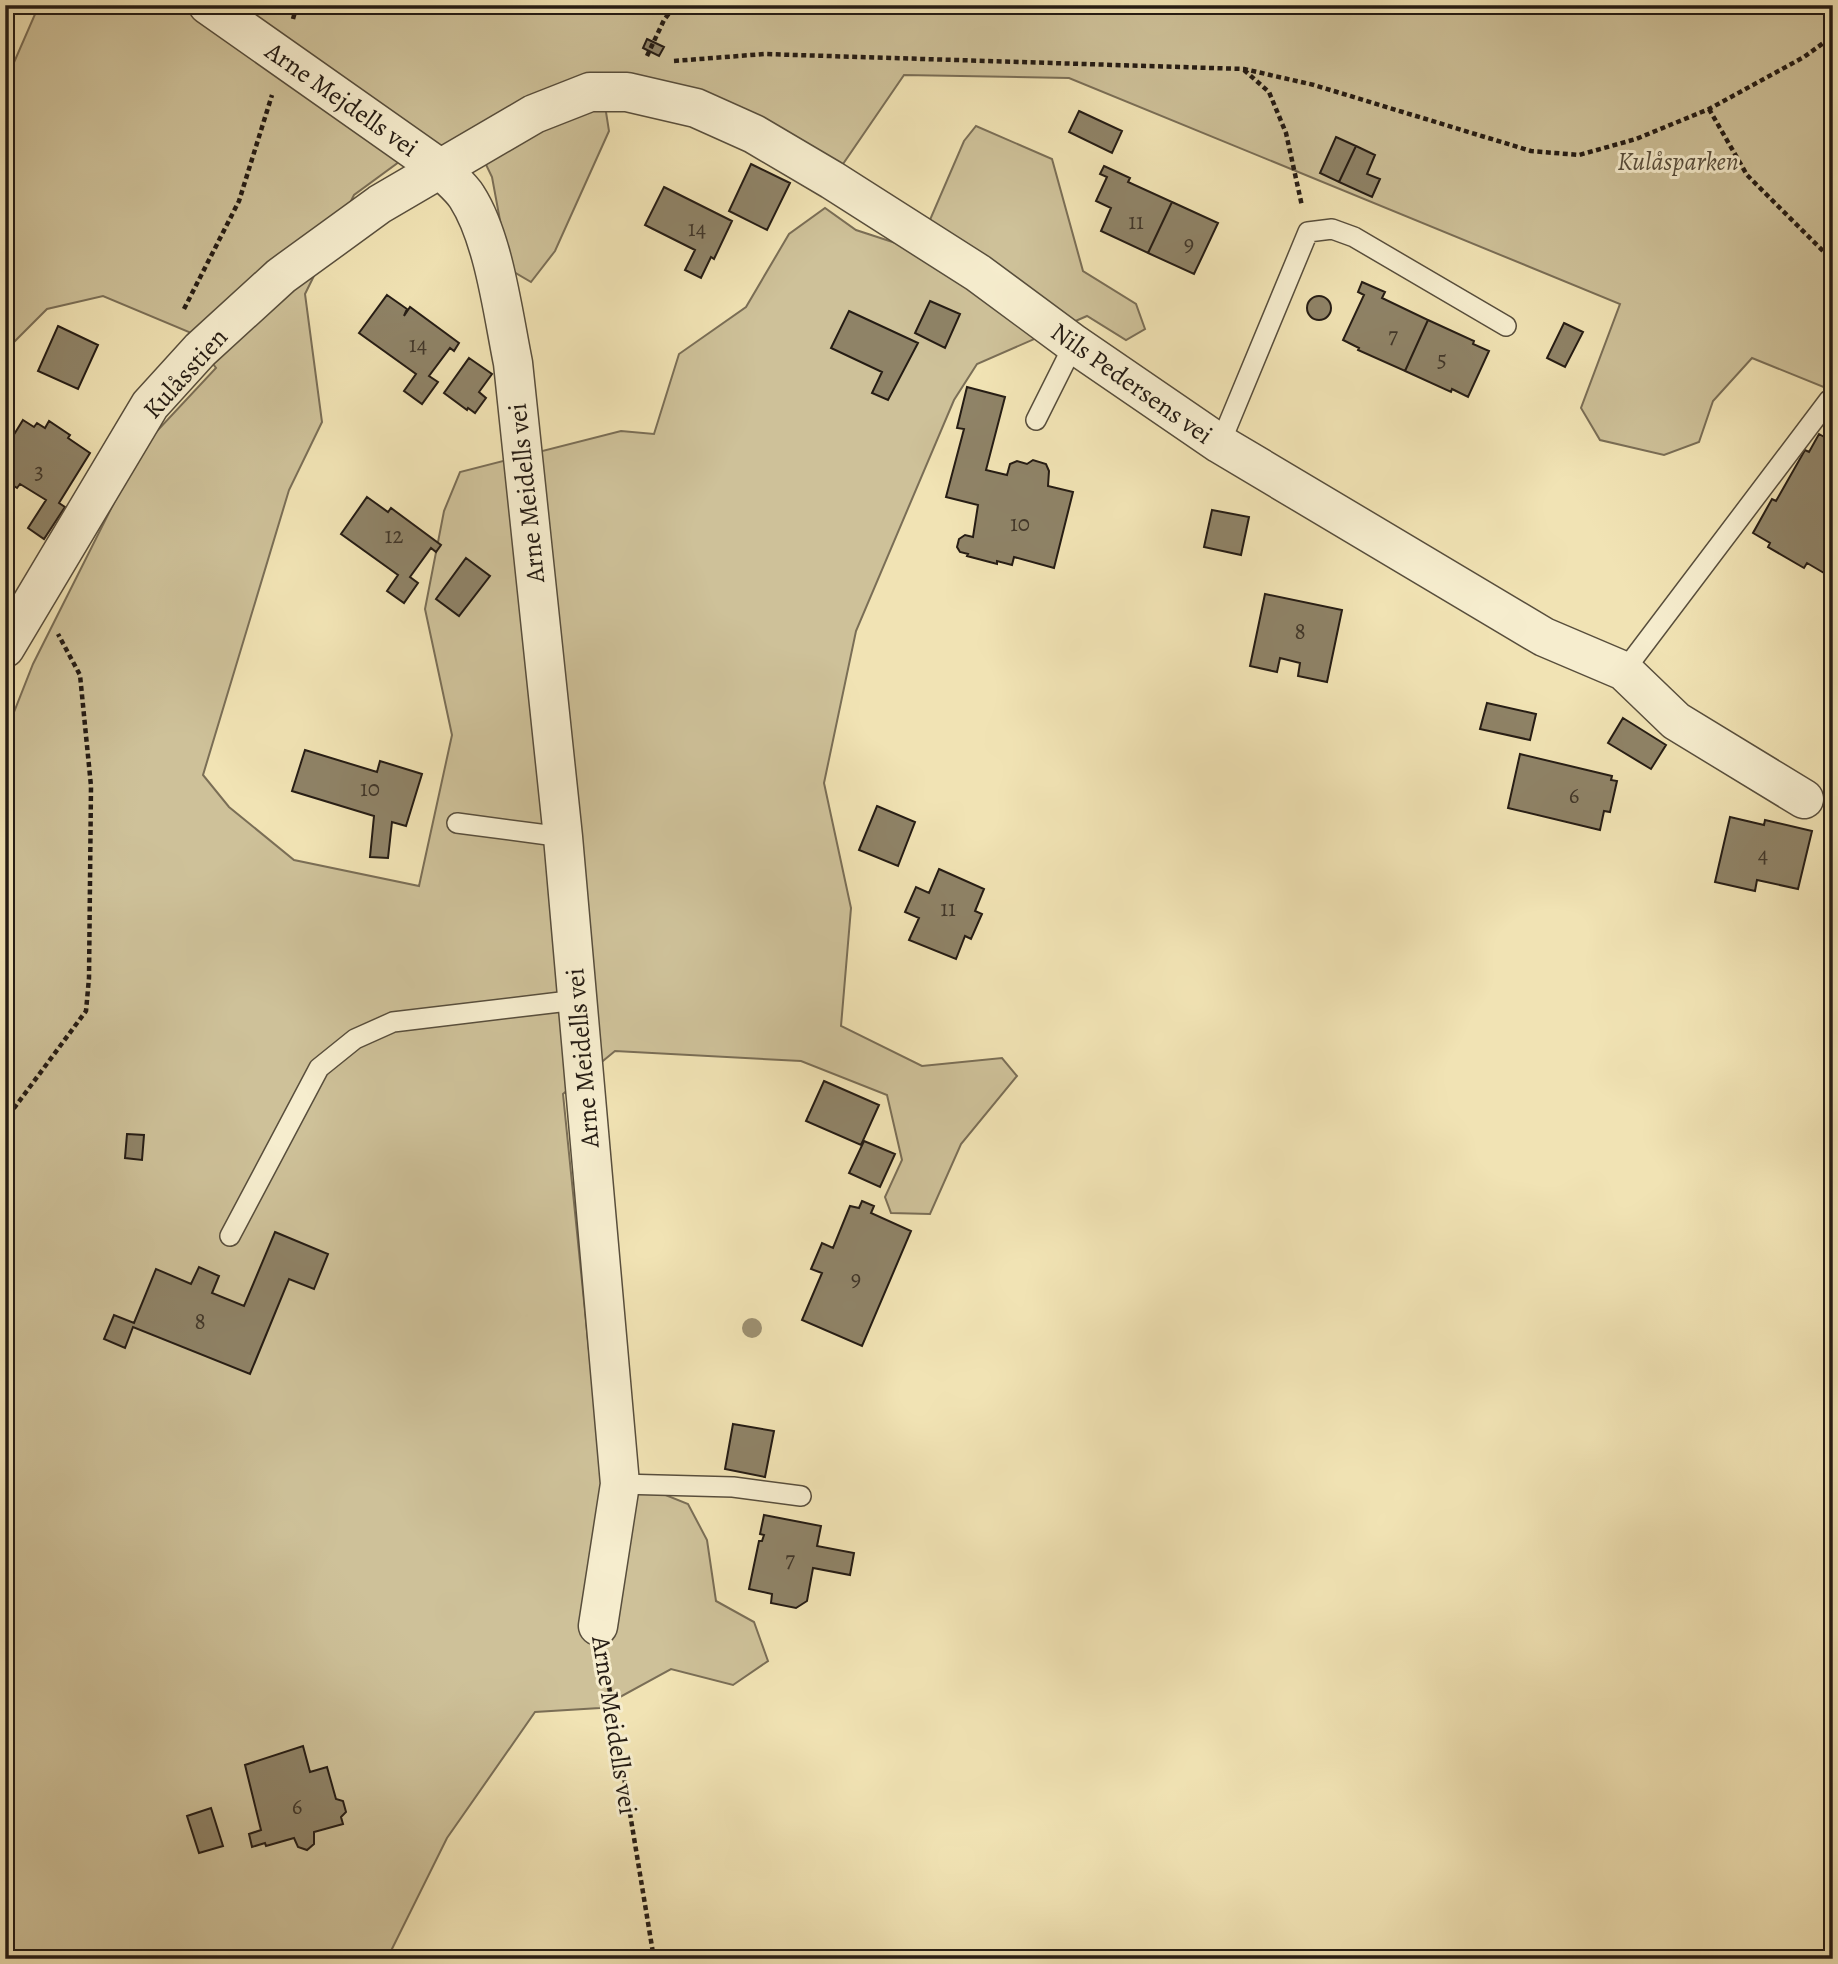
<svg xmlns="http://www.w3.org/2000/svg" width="1838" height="1964" font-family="Alegreya,serif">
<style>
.green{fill:#cec199;stroke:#7a6e56;stroke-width:2}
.building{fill:#8f8367;stroke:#251c14;stroke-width:2}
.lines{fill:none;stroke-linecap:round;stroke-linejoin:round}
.service-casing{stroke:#584e3c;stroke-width:22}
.minor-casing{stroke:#584e3c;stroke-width:41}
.path{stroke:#251c14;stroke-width:4.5;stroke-dasharray:5 3.5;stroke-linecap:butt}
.service{stroke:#f6edce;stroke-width:19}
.minor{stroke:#f6edce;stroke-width:38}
.tree{fill:#9d9172}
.labels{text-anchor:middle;stroke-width:6;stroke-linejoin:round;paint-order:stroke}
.number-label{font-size:23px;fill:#403629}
.street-label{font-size:26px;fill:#251c14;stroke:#f6edce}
.park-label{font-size:26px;font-style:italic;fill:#584e3c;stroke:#f6edce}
</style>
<rect width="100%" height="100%" fill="#f1e3b4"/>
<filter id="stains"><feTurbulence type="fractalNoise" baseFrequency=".00286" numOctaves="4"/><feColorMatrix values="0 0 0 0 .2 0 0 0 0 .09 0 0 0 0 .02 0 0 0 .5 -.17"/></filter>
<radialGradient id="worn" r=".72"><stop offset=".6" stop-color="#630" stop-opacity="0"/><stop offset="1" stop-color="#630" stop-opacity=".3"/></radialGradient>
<!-- green -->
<path class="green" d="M39,5H1833V374L1826,388L1752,358L1713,401L1699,442L1664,455L1600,440L1581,408L1620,304L1069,78L904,75L832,180L603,93L609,131L555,251L531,282L509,269L492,177L478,148L414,151L354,195L305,294L322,422L289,490L203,775L229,807L294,860L419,886L452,735L425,609L444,511L460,472L621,431L654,434L679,354L746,307L789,234L825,208L856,230L917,250L964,141L976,126L1052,159L1083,271L1136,304L1145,329L1126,340L1087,316L977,364L954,400L856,631L824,783L851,908L841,1026L922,1066L1002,1058L1017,1076L961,1144L930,1214L891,1213L885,1197L902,1160L887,1095L801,1061L615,1051L563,1094L601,1469L688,1504L707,1540L716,1601L754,1622L768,1661L733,1685L671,1669L600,1708L535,1712L447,1838L387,1959H5V735L33,664L142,447L216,368L189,332L103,296L47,309L5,351V83Z"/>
<!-- building -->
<path class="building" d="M647,39L664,47L659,56L643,48Z
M1079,111L1122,131L1112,153L1069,132Z
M1336,137L1356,146L1339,182L1320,173Z
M1356,146L1375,155L1367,174L1380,179L1372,197L1339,182Z
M751,164L790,183L767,230L729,211Z
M1104,166L1130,178L1128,182L1172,202L1148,253L1101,231L1111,208L1096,201L1107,177L1100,174Z
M664,187L732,221L714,259L711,257L701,278L685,270L695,250L645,225Z
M1172,202L1218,223L1194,274L1148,253Z
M1362,282L1385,292L1382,298L1428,320L1405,371L1358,350L1359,348L1343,340L1364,295L1358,292Z
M387,295L407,309L404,316L410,307L459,343L454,351L450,348L429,376L438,382L422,404L404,391L416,374L359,333Z
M1307 308a12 12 0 1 1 24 0a12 12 0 1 1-24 0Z
M930,301L960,314L945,348L915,333Z
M849,311L918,343L888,400L872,393L882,372L831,348Z
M1428,320L1474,341L1473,344L1489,351L1468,397L1452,389L1451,392L1405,371Z
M1564,323L1583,332L1565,367L1547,358Z
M58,326L98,345L78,389L38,371Z
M469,358L492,374L479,392L486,398L475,413L468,408L467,410L444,393Z
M967,387L1005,397L986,470L1007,475L1010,464L1017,461L1027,464L1033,460L1046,464L1049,471L1048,486L1073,492L1054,568L1014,557L1012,565L997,561V564L967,556L968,554L960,552L957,547L959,539L965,535L973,537L978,505L946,497L964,429L957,428Z
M23,420L34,427L37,423L45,428L49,421L70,435L68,438L90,453L59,503L65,507L44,539L28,528L46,500L20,484L17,488L5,480V438L10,441Z
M1819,434L1833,442V558L1824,573L1807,563L1804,568L1768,547L1770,543L1753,533L1772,499L1776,501L1805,450L1809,452Z
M367,497L388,512L391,508L441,545L436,552L431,548L410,577L418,583L404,603L387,591L398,575L341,534Z
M1212,510L1249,517L1241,555L1204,547Z
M466,558L490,576L459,616L436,599Z
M1265,594L1342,610L1327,682L1298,676L1300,663L1280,658L1277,672L1250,666Z
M1487,703L1536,714L1530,740L1480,729Z
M1623,718L1666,745L1651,769L1608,743Z
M305,750L377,772L380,761L422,774L406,826L392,822L388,858L370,857L374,816L292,791Z
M1520,754L1612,776L1611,780L1617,781L1610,812L1604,811L1600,830L1508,808Z
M877,806L915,822L898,866L859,850Z
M1730,817L1764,825L1765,820L1812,831L1798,889L1757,880L1755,891L1715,882Z
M939,869L984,889L975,911L982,914L971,939L965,936L956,959L909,940L919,918L905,912L916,887L929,893Z
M824,1081L879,1105L861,1145L806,1121Z
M127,1134L144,1135L142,1160L125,1158Z
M864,1141L895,1154L880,1187L849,1173Z
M862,1201L874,1206L871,1213L911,1231L862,1346L802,1320L822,1273L811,1269L822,1243L833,1248L850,1206L859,1208Z
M275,1232L328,1254L314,1289L289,1279L250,1374L133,1327L125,1348L104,1339L114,1315L134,1323L156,1269L191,1284L199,1267L219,1276L212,1293L244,1306Z
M733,1424L774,1431L765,1477L725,1469Z
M764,1515L821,1526L817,1546L854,1553L850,1575L813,1568L807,1601L796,1608L771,1603L772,1594L749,1589L759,1541H762L764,1535L760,1534Z
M303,1746L310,1772L327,1767L336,1799L343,1801L346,1812L341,1817L343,1824L314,1832V1844L307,1850L298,1847L294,1838L266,1846L265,1843L252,1847L249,1834L261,1830L245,1765Z
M211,1808L223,1846L199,1853L187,1816Z"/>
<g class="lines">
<!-- service casing -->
<g class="service-casing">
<path id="service" d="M1036,420L1074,344
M1220,444L1308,232L1332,229L1354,237L1506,326
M1624,671L1829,400
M457,823L563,837
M230,1236L319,1068L355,1039L393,1022L577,1000
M620,1484L733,1487L801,1496"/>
</g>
<!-- minor casing -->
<g class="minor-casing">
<path id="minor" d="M208,5L441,169C449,178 461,187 467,197C494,239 503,314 513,363L563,837L620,1484L598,1626
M5,648L150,405L200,350L281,276L380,204L534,114L590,92H627L696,108L754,134L832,180L978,273L1074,344L1220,444L1544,637L1624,671L1676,721L1804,799"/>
</g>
<!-- path -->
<path class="path" d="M293,19L297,5
M647,56L664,20L675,5
M674,61L764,54L1244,69L1314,85L1531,151L1579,155L1636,139L1709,109L1804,57L1833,36
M1244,70L1269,92L1286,133L1302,206
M1709,109L1747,175L1833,261
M184,309L239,201L272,95
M5,1123L12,1111L86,1011L89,978L91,786L80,675L58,634
M605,1662L654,1959"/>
<!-- service -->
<use href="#service" class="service"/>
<!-- minor -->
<use href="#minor" class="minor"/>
</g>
<!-- trees -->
<circle class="tree" cx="752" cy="1328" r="10"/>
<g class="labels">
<!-- number labels -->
<g class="number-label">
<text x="1136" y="229">11</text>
<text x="697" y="236">14</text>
<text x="1189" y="251">9</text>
<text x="1393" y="343">7</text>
<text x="418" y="352">14</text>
<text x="1442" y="367">5</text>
<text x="39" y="479">3</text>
<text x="1020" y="531">10</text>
<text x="394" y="543">12</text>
<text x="1300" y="639">8</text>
<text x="370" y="796">10</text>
<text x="1574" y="803">6</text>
<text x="1763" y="862">4</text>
<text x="948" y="916">11</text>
<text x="856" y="1286">9</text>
<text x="200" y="1329">8</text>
<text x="790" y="1567">7</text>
<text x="297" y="1814">6</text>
</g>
<!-- street labels -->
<g class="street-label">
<text transform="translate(342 99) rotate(35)" y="9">Arne Mejdells vei</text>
<text transform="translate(185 373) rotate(-48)" y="9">Kulåsstien</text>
<text transform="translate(1132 383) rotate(35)" y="9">Nils Pedersens vei</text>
<text transform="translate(526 493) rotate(-96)" y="9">Arne Meidells vei</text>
<text transform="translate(582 1058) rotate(-95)" y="9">Arne Meidells vei</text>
<text transform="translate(615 1725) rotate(81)" y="9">Arne Meidells vei</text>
</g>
<!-- park labels -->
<g class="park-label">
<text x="1678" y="170">Kulåsparken</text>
</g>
</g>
<!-- margin -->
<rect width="1838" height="1964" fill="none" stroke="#f1e3b4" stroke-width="28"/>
<rect x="7" y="7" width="1824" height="1950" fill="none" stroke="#251c14" stroke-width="3.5"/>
<rect x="14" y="14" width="1810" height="1936" fill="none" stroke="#251c14" stroke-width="2"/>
<rect width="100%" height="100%" filter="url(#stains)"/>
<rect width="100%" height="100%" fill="url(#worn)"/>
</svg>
